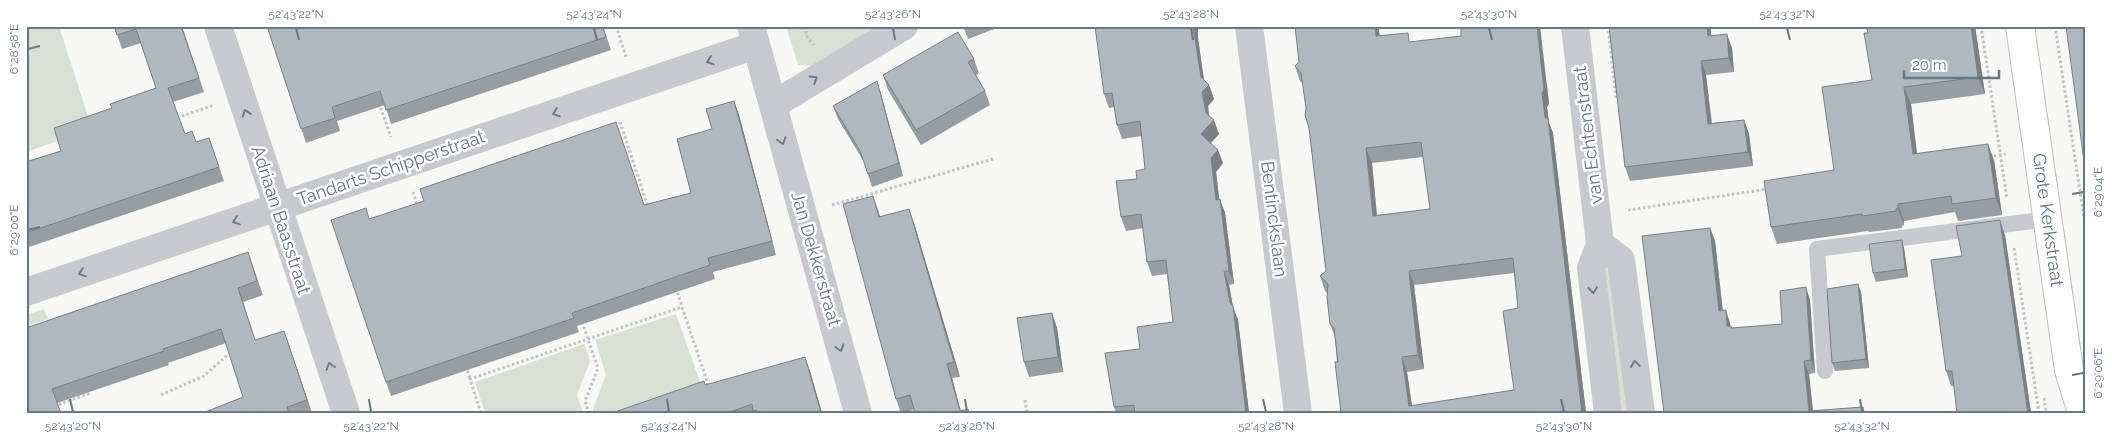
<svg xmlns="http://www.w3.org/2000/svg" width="2112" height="439" font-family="Raleway,sans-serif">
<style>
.green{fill:#d8e0d4}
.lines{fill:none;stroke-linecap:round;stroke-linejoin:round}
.secondary-casing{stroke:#b8bec2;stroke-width:30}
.path{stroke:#bfc2c4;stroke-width:3;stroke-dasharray:2.5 2.5;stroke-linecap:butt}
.lane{stroke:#c6cace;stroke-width:16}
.street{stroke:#c6cace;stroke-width:28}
.secondary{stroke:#fff;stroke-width:28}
.wall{fill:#969ea3;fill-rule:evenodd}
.shaded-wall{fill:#7a8185}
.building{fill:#afb8be;stroke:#7a8185;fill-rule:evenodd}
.oneway{stroke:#687c8c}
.ticks{fill:none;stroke:#637888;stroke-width:2}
.labels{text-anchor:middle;stroke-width:5;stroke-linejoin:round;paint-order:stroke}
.street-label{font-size:18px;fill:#637888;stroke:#fff}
.neatline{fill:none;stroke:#637888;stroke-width:2}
.ticks-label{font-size:12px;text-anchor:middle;fill:#637888}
</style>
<rect width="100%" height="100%" fill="#f7f7f4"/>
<!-- green -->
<path class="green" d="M26,26H59L92,129L26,152Z
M786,26H886L818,66L798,65Z
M1611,264L1630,413H1620L1603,266Z
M44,309L48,319L26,327V315Z
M676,314L700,382L620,413H594L593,409L606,375L595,340Z
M584,344L590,361L577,395L583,413H485L475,382Z"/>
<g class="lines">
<!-- secondary casing -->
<g class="secondary-casing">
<path id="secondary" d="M2020,26L2069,370L2082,413"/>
</g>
<!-- path -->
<path class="path" d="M616,26L626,57
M805,26L807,37L814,45
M1608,26L1616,98
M1981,26L2007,199
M2055,26L2086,231
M379,103L391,137
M177,118L214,105
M620,122L648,207
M1989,157L2006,154
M413,192L417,205
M832,205L993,159
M1628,210L1768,189
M2014,248L2039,413
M676,288L682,307
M582,322L598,368L585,401L589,413
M466,366L470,379
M161,395L204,376L232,351
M2044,398L2046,413
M1025,400L1027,413
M54,406L91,393
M481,413L470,379L682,307L708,384L706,385"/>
<!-- lane -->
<path class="lane" d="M1825,371L1817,249L2048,219"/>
<!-- street -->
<path class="street" d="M218,26L346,413
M751,26L858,413
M1249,26L1298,413
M1575,26L1600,244L1591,268L1608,413
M773,105L904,26
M1600,244L1621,260L1641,413
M26,292L756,45"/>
<!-- secondary -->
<use href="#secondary" class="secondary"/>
</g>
<!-- wall -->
<path class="wall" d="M114,26H182L204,92L173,102L185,134L196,142L209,138L224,181L26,248V162L61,151L112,108L156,88L141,43L122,49Z
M267,26H603L611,50L391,124L385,105L337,121L340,131L306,143Z
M963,26H996L997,28L968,39Z
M1095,26H1198V38L1204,80L1209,85L1214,99L1208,106L1209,116L1219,134L1211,143L1223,163L1216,172L1219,199L1225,213L1234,284L1229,285L1233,307L1238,320L1249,413H1116L1114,407L1140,349L1173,322L1167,274L1152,276L1147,262L1143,228L1126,231L1121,217L1137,179L1145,169L1142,136L1122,139L1117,125L1115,107L1109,108L1104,94Z
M1295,26H1378L1380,36L1412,42L1547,84L1549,104L1547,107L1549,123L1553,133L1586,413H1341L1335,337L1330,324L1327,293L1325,291L1320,276L1326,271L1309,128L1303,84L1300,81L1295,66L1299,62ZM1423,157L1430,209L1377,215L1372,163ZM1514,273L1518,308L1514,390L1412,406L1407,372L1424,369L1414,285Z
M1609,26H1710L1711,36L1732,48L1734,72L1706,75L1712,123L1744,120L1749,134L1753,166L1630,181L1625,167Z
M1975,26L1985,94L1911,104L1917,154L1994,160L2002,215L1958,221L1955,212L1904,221V225L1902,226V228L1869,232L1868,231L1777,244L1771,227L1834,170L1872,80Z
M974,59L979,73L976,75L985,91L990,105L921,145L888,90L883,75Z
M881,94L903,176L872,187L864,162L838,119L833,106Z
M734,101L739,115L776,255L713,272L715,279L577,326L579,332L391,396L386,382L369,219L644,205L691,193L712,129Z
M878,210L880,217L914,223L960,377L952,378L961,411L969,413L914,410L901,413L896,399Z
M1710,228L1715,241L1723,311L1730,323V326H1731L1732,328L1782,324L1810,300L1815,373L1809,374L1813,411L1863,407L1865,413H1664Z
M2005,235L2031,413H1957L1954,386H1951L1946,371L1962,256Z
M1904,248L1908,277L1876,282L1873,273Z
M248,252L263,295L243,302L255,340L289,345L312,413H203L243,397L226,343L168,363L169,365L57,403L26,328Z
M1861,292L1869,368L1835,371L1832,363Z
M1052,313L1057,328L1063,372L1029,377L1024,362Z
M810,371L822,413H612L705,385Z"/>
<!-- shaded-wall -->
<path class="shaded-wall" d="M1193,26H1198V38L1205,89L1209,85L1214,99L1208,106L1210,124L1214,120L1219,134L1206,148L1201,134L1206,113Z
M1375,26H1378L1382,51L1376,36Z
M1537,26H1540L1549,104L1547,107L1549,123L1553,133L1586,413H1582L1542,93Z
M1707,26H1710L1713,50L1708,36Z
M1971,26H1975L1985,94L1978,77Z
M1727,34L1732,48L1734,72L1729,58Z
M1701,61L1706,75L1713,138L1708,124Z
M877,81L881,94L903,176L899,163Z
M1904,87L1911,104L1919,171L1913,154Z
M734,101L739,115L776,255L772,241Z
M1744,120L1749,134L1753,166L1748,152Z
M1988,144L1994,160L2002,215L1996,198Z
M1366,148L1372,163L1378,230L1373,216Z
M1218,150L1223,163L1216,172L1221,214L1216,200L1211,158Z
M873,196L878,210L884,232L879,217Z
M1220,199L1225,213L1234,284L1229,271Z
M1898,204L1904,221V225L1898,209Z
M909,209L914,223L960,377L954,362Z
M2000,220L2005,235L2031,413H2028Z
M1710,228L1715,241L1724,324L1719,311Z
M1902,240L1904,248L1908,277L1905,269Z
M1224,271L1229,285L1233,307L1238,320L1249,413H1246L1230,302Z
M1409,271L1414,285L1424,369L1418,355Z
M1858,284L1861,292L1869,368L1866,359Z
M1806,287L1810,300L1815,373L1811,360Z
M1726,310L1730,323L1732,339L1727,326Z
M1052,313L1057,328L1063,372L1058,357Z
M284,331L289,345L312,413L307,400Z
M805,357L810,371L822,413H821Z
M1402,357L1407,372L1413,413L1409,406Z
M1804,361L1809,374L1813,413L1809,411Z
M947,364L952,378L961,413H960Z"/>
<!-- building -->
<path class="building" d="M114,26H181L199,78L168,88L185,134L192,131L196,142L209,138L219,167L26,233V162L61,151L54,128L112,108L110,104L156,88L136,29L117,35Z
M267,26H602L606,37L386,110L380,91L332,107L335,118L301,129Z
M1095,26H1193L1201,77L1209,85L1202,92L1206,113L1214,120L1201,134L1218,150L1211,158L1216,200L1220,199L1229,271H1224L1230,302L1233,306L1246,413H1135L1134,405L1114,407L1105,353L1140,349L1137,327L1173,322L1166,260L1147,262L1141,214L1121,217L1116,181L1137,179L1136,171L1145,169L1140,121L1117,125L1112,93L1104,94Z
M1295,26H1375L1376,36L1408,33L1409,42L1461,36V26H1537L1544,90L1542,93L1545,117L1548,119L1582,413H1341L1335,362H1338L1334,328L1330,324L1327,297L1328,284L1320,276L1326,271L1309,128L1305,115L1306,108L1301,73L1295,66L1299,62ZM1421,142L1430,209L1373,216L1366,148ZM1513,258L1518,308L1503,311L1514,390L1409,406L1402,357L1418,355L1409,271Z
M1609,26H1707L1708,36L1727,34L1729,58L1701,61L1708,124L1744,120L1748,152L1625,167Z
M1866,26H1971L1978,77L1904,87L1913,154L1988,144L1996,198L1952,204L1951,196L1898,204V209H1896V211L1863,216L1862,214L1771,227L1764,181L1834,170L1822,87L1872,80L1864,33H1868Z
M2066,26H2086V176Z
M958,32L974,59L968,62L985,91L916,130L883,75Z
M877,81L899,163L868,174L860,151L833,106Z
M734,101L772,241L708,258L710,265L572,313L574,318L386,382L331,220L366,208L369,219L424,201L420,189L616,122L644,205L691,193L677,139L712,129L706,109Z
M873,196L879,217L909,209L954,362L947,364L960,411L968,409L969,413H915L910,395L896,399L843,204Z
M2000,220L2028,413H1957L1952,371H1946L1931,260L1962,256L1956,226Z
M1710,228L1719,311L1726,310L1727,326H1731V328L1782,324L1780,291L1806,287L1811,360L1804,361L1809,411L1863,407L1864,413H1664L1642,236Z
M1902,240L1905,269L1873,273L1869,244Z
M248,252L257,281L238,288L255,340L284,331L307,400L287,407L289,413H203L243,397L221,329L163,349L164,351L52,389L61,413H26V328Z
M1858,284L1866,359L1832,363L1827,289Z
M1052,313L1058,357L1024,362L1017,318Z
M805,357L821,413H757L756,410L753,411L752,404L727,413H612L704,381L705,385Z"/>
<!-- one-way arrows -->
<defs><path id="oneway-chevron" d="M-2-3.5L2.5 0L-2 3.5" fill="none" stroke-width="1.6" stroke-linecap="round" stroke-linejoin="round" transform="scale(1.25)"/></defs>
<g class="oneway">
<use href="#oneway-chevron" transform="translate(710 61) rotate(161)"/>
<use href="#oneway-chevron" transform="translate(814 79) rotate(-32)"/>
<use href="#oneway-chevron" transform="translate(246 113) rotate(-108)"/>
<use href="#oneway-chevron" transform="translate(556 113) rotate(161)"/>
<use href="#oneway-chevron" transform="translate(782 141) rotate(74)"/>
<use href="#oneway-chevron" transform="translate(236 221) rotate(161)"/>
<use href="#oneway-chevron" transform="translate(82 273) rotate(161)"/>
<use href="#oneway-chevron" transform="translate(1593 290) rotate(83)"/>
<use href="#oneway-chevron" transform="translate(840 348) rotate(74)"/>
<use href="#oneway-chevron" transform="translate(1635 364) rotate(-98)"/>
<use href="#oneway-chevron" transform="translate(330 366) rotate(-108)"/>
</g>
<!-- ticks -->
<path class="ticks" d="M296,28L299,40M594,28L597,40M893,28L895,40M1191,28L1193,40M1489,28L1492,40M1787,28L1790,40M28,49L40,46M2072,194L2084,192M28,230L40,227M2072,375L2084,373M70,399L73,412M369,399L371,412M667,399L669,412M965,399L967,412M1263,399L1266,412M1561,399L1564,412M1860,399L1862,412"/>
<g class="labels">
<!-- street labels -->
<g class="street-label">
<text transform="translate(1588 135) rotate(-97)" y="6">van Echtenstraat</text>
<text transform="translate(391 168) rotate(-19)" y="6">Tandarts Schipperstraat</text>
<text transform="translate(1274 219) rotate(83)" y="6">Bentinckslaan</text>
<text transform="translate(281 220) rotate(72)" y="6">Adriaan Baasstraat</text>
<text transform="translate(2048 220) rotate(82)" y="6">Grote Kerkstraat</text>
<text transform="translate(816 259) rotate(74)" y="6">Jan Dekkerstraat</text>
</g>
</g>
<!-- border -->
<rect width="2112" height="439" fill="none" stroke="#ffffff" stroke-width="55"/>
<!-- scale -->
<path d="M1904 70v8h95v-8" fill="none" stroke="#637888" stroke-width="2.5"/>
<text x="1912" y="70" font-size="15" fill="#637888" stroke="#ffffff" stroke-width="4" paint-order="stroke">20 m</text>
<rect x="28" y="28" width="2056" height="384" class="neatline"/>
<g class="ticks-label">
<text x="296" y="18">52°43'22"N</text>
<text x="594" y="18">52°43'24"N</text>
<text x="893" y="18">52°43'26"N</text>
<text x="1191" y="18">52°43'28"N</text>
<text x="1489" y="18">52°43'30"N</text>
<text x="1787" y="18">52°43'32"N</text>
<text transform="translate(14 49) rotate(-90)" y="4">6°28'58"E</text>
<text transform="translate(2098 192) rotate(-90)" y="4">6°29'04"E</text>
<text transform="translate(14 230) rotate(-90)" y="4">6°29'00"E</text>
<text transform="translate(2098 373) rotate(-90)" y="4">6°29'06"E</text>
<text x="73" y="430">52°43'20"N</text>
<text x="371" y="430">52°43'22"N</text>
<text x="669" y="430">52°43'24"N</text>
<text x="967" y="430">52°43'26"N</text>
<text x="1266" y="430">52°43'28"N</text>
<text x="1564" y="430">52°43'30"N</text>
<text x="1862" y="430">52°43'32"N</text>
</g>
</svg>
